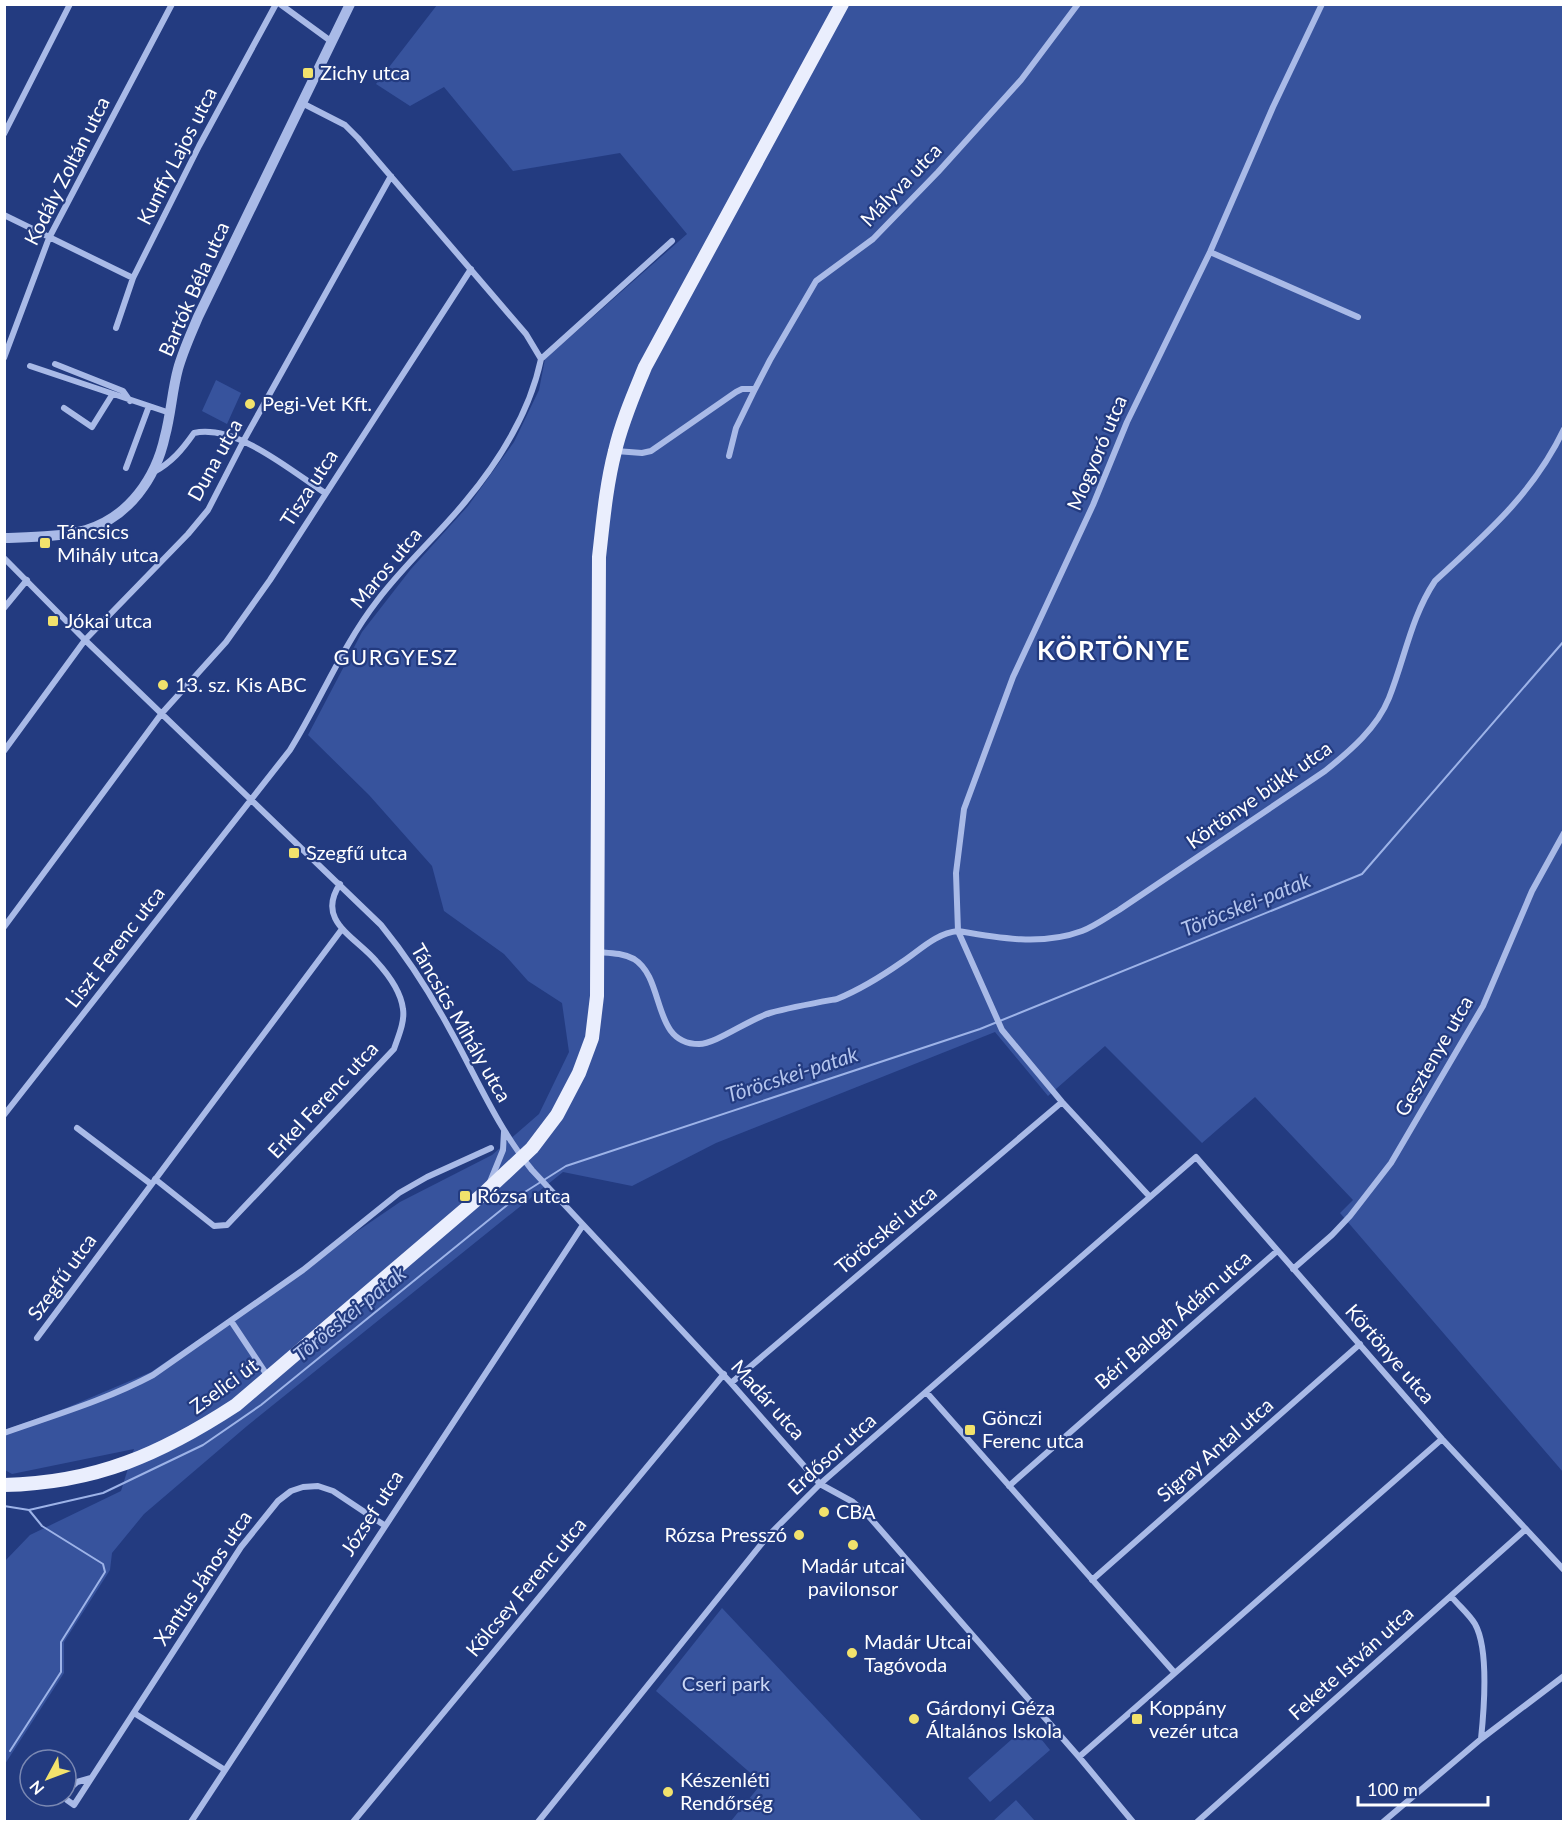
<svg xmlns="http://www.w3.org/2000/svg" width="1568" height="1826" font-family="Lato,sans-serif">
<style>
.green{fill:#37539d}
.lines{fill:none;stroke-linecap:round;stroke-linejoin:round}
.stream{stroke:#9db3e8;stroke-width:2}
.minor{stroke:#a9bae7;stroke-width:6}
.tertiary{stroke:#a9bae7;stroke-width:10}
.primary{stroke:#eaeefd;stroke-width:14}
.poi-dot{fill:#f2e26c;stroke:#233b80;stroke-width:2}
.labels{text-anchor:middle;stroke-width:4.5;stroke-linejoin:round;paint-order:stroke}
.poi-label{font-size:20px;fill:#fff;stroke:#233b80;text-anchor:start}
.street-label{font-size:20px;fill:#fff;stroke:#233b80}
.park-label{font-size:20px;fill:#ccd8f5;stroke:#233b80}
.water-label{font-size:21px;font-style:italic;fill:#b4c5ee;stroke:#233b80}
.quarter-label{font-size:22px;letter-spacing:1.5px;fill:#fff;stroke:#233b80}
.district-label{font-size:26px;font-weight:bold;letter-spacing:1.5px;fill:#fff;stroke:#233b80}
</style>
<rect width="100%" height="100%" fill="#233b80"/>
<!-- green -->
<path class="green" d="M437,5H1563V1472L1340,1213L1353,1200L1255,1097L1202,1143L1105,1046L1048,1096L995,1032L716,1143L632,1186L563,1172L247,1426L144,1514L112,1553L110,1570L64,1642V1673L5,1764V1561L30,1535L121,1491L134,1449L12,1474L5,1470V1430L66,1408L151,1372L400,1202L492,1155L539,1114L569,1052L562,1003L528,981L504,954L444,911L432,866L369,795L308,735L362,632L411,569L468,506L514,442L539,390L545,359L687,234L620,153L513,171L444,87L410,106L376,84Z
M216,380L241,393L227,424L202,411Z
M722,1608L922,1821H731L762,1783L656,1691Z
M1029,1724L1050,1750L990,1802L968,1778Z
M1016,1800L1035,1821H993Z"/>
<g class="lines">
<!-- stream -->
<path class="stream" d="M4,1506L29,1510L103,1493L203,1445L261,1405L517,1197L566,1166L980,1029L1362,874L1564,641
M10,1751L61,1672V1642L105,1572L103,1564L42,1526L29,1510"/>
<!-- minor -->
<path class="minor" d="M280,4L332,42
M4,134L70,4
M4,215L133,278
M1210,252L1358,317
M116,328L133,278L199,146L276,4
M4,358L49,238L172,4
M541,359L672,241
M55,364L123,391L130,401
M30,366L170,413
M64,408L92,427L112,395
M616,451L642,453L651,451L736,392L742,389H755L770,360L816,281L873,239L938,172L1021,80L1078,4
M729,456L736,428L755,389
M126,468L149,406
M154,472C172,462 182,450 194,433C236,424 290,470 325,493
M4,558L85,640L381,925C407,957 429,991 449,1028C476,1076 497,1127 532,1170L731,1383L820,1484L853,1502L865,1512L1079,1757L1133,1822
M4,608L27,580
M4,751L85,640L188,534L208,510L244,440L391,176
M4,927L162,713L226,642L270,580L471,269
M598,952C610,953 623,953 634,959C666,979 651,1044 699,1044C716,1044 749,1019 770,1013C792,1007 815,1003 837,999C859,990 882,976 902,962C919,951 936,933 958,931C998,938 1042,946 1082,931C1095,926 1107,917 1119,910L1325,771C1350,751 1377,728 1389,698C1405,658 1411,617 1435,581C1487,533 1533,494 1564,429
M4,1115L290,750C320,702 342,646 377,601C404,565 437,536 465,502C500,460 530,412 541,359L526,334L358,138L345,125L302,103
M77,1128L151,1184
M155,1179L214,1226L227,1225L394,1049C398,1037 405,1022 403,1009C401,992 387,973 376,961C356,937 315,921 340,884
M490,1182L503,1150L504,1132
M1150,1197L1062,1102L1002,1030L958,931L956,873L964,809L1013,677L1093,505L1127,422L1210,252L1273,107L1322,4
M1293,1269L1332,1235L1350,1216L1391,1163L1483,1006L1532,891L1564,833
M231,1321L269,1378
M37,1338L342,929
M731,1383L1062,1102
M927,1393L1174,1672
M4,1433C55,1415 106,1400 153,1375L303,1270L399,1193L427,1177L491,1148
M1009,1486L1277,1251
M1092,1580L1360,1344
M1451,1596C1458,1605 1469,1614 1475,1624C1489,1649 1484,1710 1481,1739
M134,1713L225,1770
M1079,1757L1442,1439
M66,1792L77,1782L91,1778
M65,1796L67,1800L74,1805L241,1547L278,1501L291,1491L303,1487L318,1486L333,1491L384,1525
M191,1822L583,1225
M353,1822L724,1374
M538,1822L767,1537L820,1484L1196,1157L1442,1439L1564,1570
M1197,1822L1526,1529
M1383,1822L1481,1739L1564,1676"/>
<!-- tertiary -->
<path class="tertiary" d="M4,538C31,537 61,537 86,530C129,517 156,478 165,436C171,414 172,391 178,369C183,351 191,334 198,317L350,4"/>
<!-- primary -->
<path class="primary" d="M4,1485C96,1483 161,1454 236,1405L483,1194L532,1148L557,1115L579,1073L592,1038L597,996L599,557C603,522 606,486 615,451C622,421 634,394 645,367L842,4"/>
</g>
<!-- markers -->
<g class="poi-dot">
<rect x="302" y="67" width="12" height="12" rx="3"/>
<circle cx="250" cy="404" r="6"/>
<rect x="39" y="537" width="12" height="12" rx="3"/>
<rect x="47" y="615" width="12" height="12" rx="3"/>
<circle cx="163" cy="685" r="6"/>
<rect x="288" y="847" width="12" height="12" rx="3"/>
<rect x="459" y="1190" width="12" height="12" rx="3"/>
<rect x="964" y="1424" width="12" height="12" rx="3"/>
<circle cx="824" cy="1512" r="6"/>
<circle cx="799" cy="1535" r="6"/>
<circle cx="853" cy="1545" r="6"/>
<circle cx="852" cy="1653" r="6"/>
<circle cx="914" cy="1719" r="6"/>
<rect x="1131" y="1713" width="12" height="12" rx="3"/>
<circle cx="668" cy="1792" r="6"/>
</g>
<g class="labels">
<!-- poi labels -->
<g class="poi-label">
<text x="320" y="80">Zichy utca</text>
<text x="262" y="411">Pegi-Vet Kft.</text>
<text x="57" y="539">Táncsics<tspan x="57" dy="23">Mihály utca</tspan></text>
<text x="65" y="628">Jókai utca</text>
<text x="175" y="692">13. sz. Kis ABC</text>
<text x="306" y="860">Szegfű utca</text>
<text x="477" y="1203">Rózsa utca</text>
<text x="982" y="1425">Gönczi<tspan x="982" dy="23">Ferenc utca</tspan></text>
<text x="836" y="1519">CBA</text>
<text x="787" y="1542" text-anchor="end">Rózsa Presszó</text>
<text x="853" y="1573" text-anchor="middle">Madár utcai<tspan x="853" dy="23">pavilonsor</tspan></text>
<text x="864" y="1649">Madár Utcai<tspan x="864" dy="23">Tagóvoda</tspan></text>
<text x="926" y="1715">Gárdonyi Géza<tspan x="926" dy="23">Általános Iskola</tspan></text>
<text x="1149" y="1715">Koppány<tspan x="1149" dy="23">vezér utca</tspan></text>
<text x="680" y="1787">Készenléti<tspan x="680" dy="23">Rendőrség</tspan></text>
</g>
<!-- street labels -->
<g class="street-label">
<text transform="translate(177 156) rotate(-63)" y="7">Kunffy Lajos utca</text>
<text transform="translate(67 171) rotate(-63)" y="7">Kodály Zoltán utca</text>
<text transform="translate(901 185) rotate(-46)" y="7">Mályva utca</text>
<text transform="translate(194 289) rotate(-66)" y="7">Bartók Béla utca</text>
<text transform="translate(1097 453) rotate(-67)" y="7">Mogyoró utca</text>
<text transform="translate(215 460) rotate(-61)" y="7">Duna utca</text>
<text transform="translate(309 488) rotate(-57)" y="7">Tisza utca</text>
<text transform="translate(386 568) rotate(-50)" y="7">Maros utca</text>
<text transform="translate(1259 795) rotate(-35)" y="7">Körtönye bükk utca</text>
<text transform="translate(115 947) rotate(-52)" y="7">Liszt Ferenc utca</text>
<text transform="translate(461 1023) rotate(60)" y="7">Táncsics Mihály utca</text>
<text transform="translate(1434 1056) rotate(-60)" y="7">Gesztenye utca</text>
<text transform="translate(323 1100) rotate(-47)" y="7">Erkel Ferenc utca</text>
<text transform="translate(886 1230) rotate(-40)" y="7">Töröcskei utca</text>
<text transform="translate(62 1277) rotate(-54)" y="7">Szegfű utca</text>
<text transform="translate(1173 1320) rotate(-41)" y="7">Béri Balogh Ádám utca</text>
<text transform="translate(1390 1354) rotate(49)" y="7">Körtönye utca</text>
<text transform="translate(224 1386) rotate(-36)" y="7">Zselici út</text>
<text transform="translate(768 1400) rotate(48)" y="7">Madár utca</text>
<text transform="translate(1215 1450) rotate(-41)" y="7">Sigray Antal utca</text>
<text transform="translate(832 1454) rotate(-42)" y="7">Erdősor utca</text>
<text transform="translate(372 1513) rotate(-57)" y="7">József utca</text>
<text transform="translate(203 1578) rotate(-56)" y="7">Xantus János utca</text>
<text transform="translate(526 1587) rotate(-50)" y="7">Kölcsey Ferenc utca</text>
<text transform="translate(1351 1663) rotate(-42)" y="7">Fekete István utca</text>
</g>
<!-- park labels -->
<g class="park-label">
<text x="726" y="1691">Cseri park</text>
</g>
<!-- water labels -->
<g class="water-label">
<text transform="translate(1246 905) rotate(-22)" y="7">Töröcskei-patak</text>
<text transform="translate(792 1075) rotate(-18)" y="7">Töröcskei-patak</text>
<text transform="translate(350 1314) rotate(-39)" y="7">Töröcskei-patak</text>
</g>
<!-- quarter labels -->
<g class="quarter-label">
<text x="396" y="665">GURGYESZ</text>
</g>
<!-- district labels -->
<g class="district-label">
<text x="1114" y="660">KÖRTÖNYE</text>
</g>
</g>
<!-- border -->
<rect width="1568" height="1826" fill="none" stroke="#ffffff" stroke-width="12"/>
<!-- north arrow -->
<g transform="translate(48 1778) rotate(229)"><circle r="28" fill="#233b80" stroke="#7b89b3" stroke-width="1.5"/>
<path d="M0-4.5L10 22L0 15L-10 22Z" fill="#f2e26c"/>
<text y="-9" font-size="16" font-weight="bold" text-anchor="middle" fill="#ffffff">N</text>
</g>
<!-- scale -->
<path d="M1358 1796v9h130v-9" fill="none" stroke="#ffffff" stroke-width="3"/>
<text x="1367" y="1796" font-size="18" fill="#ffffff" stroke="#233b80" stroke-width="4.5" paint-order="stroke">100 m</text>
</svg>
